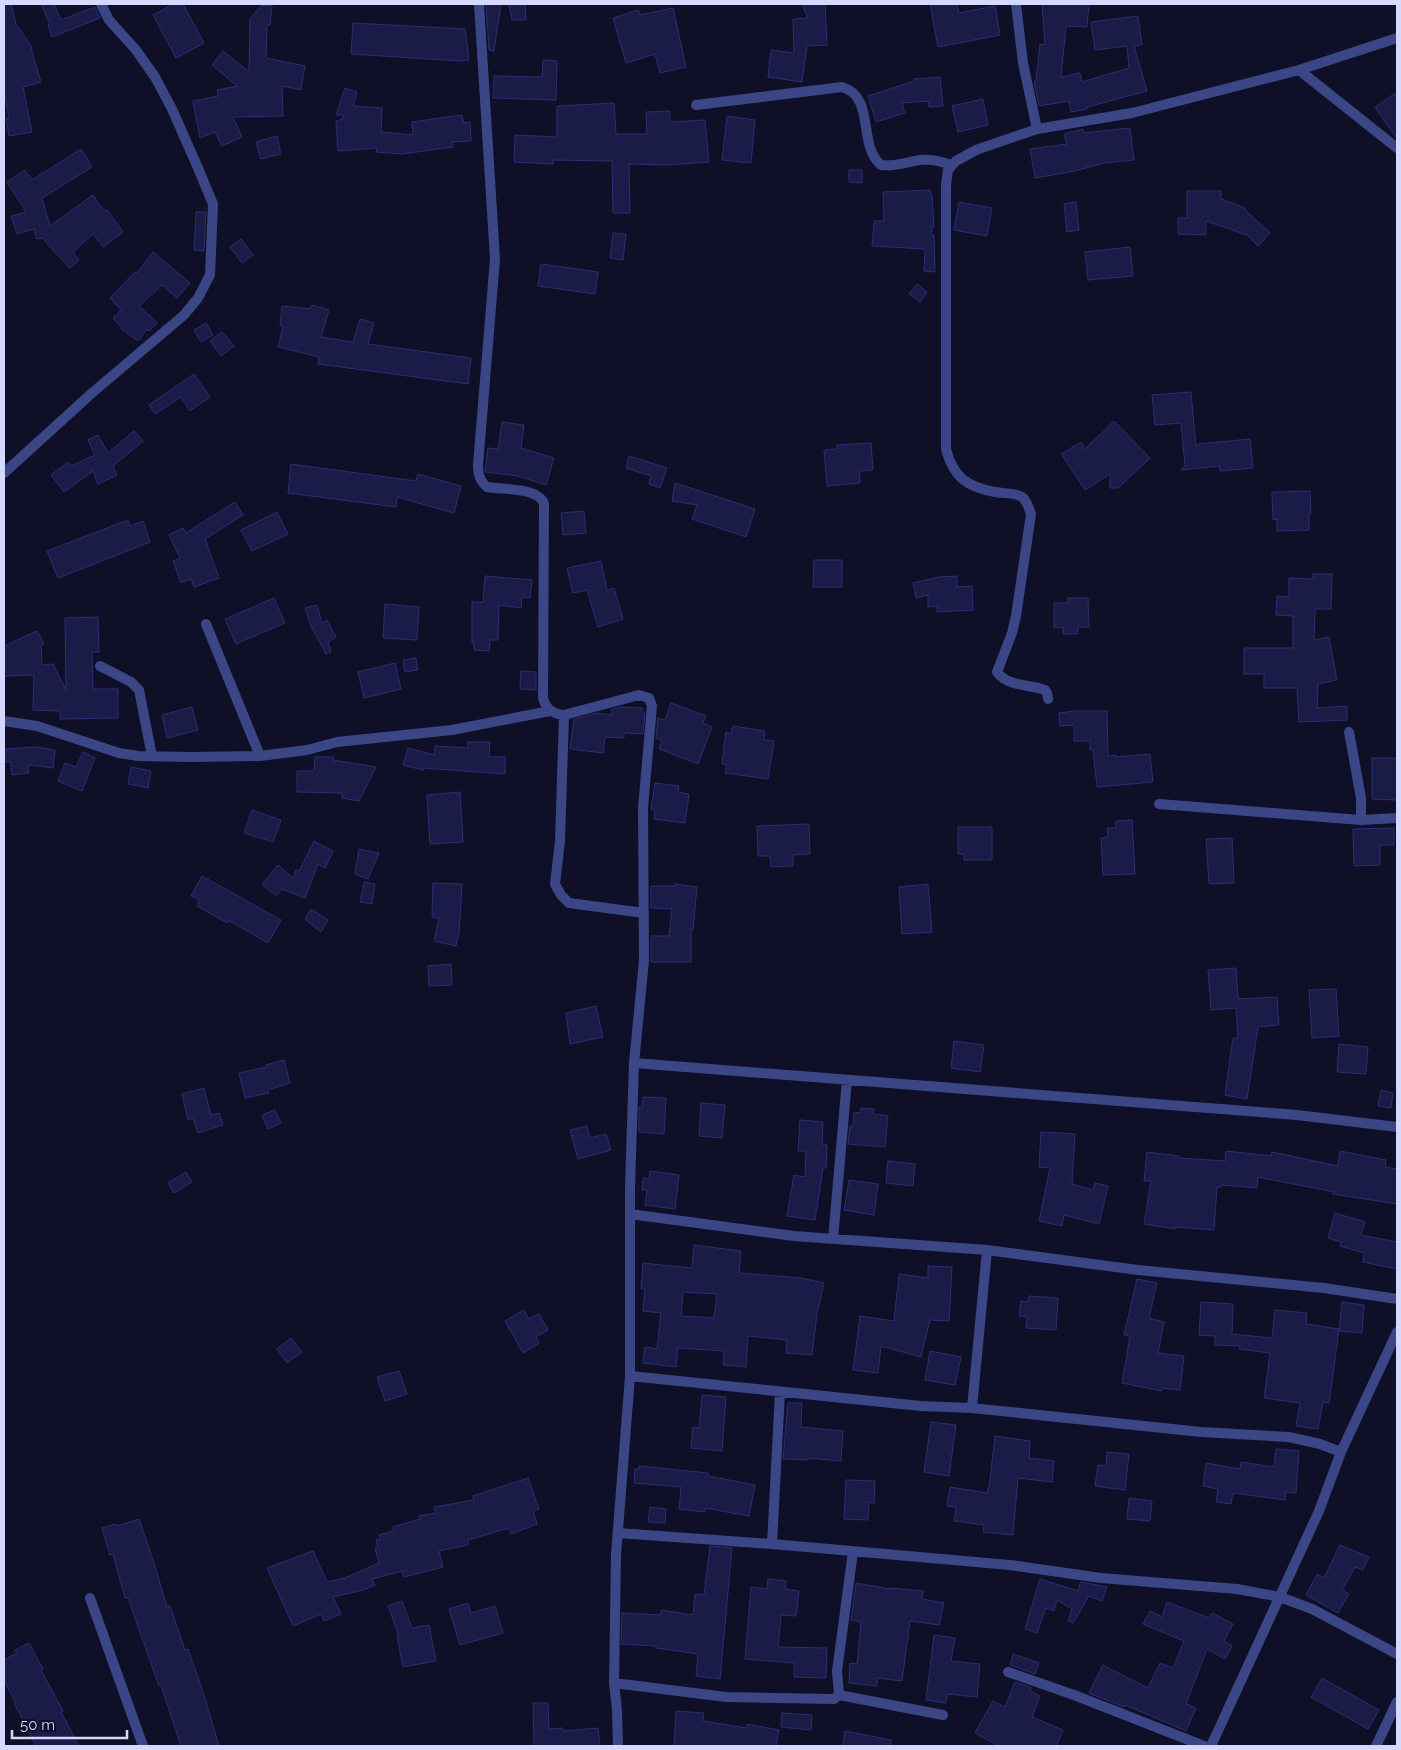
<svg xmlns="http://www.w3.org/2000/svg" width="1401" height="1750" font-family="Raleway,sans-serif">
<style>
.building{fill:#1b1b48;stroke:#2d2d74;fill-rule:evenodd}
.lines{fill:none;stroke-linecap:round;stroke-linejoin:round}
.street{stroke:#3a4686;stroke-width:10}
</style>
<rect width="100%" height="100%" fill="#0f1027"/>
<!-- building -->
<path class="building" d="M4,4H11L16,24L32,47L31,49L41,82L23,87L32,132L9,136L6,118H9L4,90Z
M41,4H54L61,20L95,7L100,18L52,37L48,25L50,24Z
M174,4H183L204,43L176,58L153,15Z
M486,4H501L494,51L489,50Z
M509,4H525L526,20H512Z
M802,4H825L827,45L807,46L802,82L768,77L771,50L794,53L793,19L808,18Z
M930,4H957L959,13L995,6L1000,35L938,47Z
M1042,4H1089L1087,27L1066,26L1061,77L1080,73L1082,82L1129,68L1127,46L1095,50L1091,22L1138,16L1142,45L1134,46L1147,91L1087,107V109L1071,112L1069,101L1039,106L1034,82L1036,81L1040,44L1045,45Z
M262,5L272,6L270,25H267L266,58L305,66L301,90L282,86L283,116L233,117L242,137L222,146L215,132L200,138L193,101L218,96L217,90L237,86L212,65L223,51L249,72L250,19Z
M673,8L686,67L660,73L655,54L626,63L613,18L638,10L640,15Z
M353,23L465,29L469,60L461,61L351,54Z
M543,60L557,61L556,100L493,98L494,76L542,77Z
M940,77L943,106L929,107L928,101L902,103L905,113L876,122L868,96L914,81V79Z
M345,88L357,92L353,106L382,108L381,132L413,135L412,122L462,115L464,123L470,122L471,141L452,142L453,147L402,154L376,152L377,148L338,151L336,121L343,119V115H336Z
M1397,92V139L1375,107Z
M983,99L988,125L958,132L952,106Z
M614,103L616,134H647L646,112L670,111V122L705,120L709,162L668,165L629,164L630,213H613L612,161L553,160V164L514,162L515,135L557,137V106Z
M727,116L755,120L751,163L722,160Z
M1130,128L1134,160L1104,163L1075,171L1035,178L1030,149L1067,144L1064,134L1083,129L1084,133Z
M277,136L281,154L261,159L256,142Z
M81,149L92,167L42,198L50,226L93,195L104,211L107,210L123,232L103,247L93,234L73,252L79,260L70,268L42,238L37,239L34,229L17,234L11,216L26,212L7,182L25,170L32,180Z
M849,170H862V183L849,182Z
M930,190L932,197L934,227L932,226L931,235H934L935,272L924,271L925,249L872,246L874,221H884L883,192Z
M1187,191H1221V199L1245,208V210L1270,233L1258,246L1247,235L1206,221V235L1178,234V218H1187Z
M959,202L992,208L987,236L954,230Z
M1076,202L1079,230L1067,232L1064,204Z
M196,212H206L204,251L194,250Z
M613,233L626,234L623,260L610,258Z
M241,239L253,255L242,263L230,247Z
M1130,247L1133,276L1088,280L1085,252Z
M153,252L190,283L177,298L162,285L139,306L157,323L149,331L147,329L138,341L121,329L122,328L113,318L121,310L110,298L135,272L137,273Z
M541,264L598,272L595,294L538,286Z
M917,284L927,292L920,302L909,294Z
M312,305L329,310L321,337L353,342L360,319L374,323L368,344L471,358L468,384L318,364L319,357L278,347L283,326H280L282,306L311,309Z
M206,323L213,335L201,342L194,330Z
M222,332L234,346L221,356L210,341Z
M194,374L210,397L190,411L181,397L155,414L149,405Z
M1191,392L1196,447L1198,444L1250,439L1253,468L1220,471V466L1181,470L1185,465L1181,423L1155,425L1152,395Z
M1114,421L1150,458L1118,488H1110V474L1085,490L1061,454L1081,442L1085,449Z
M502,422L524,425L521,448L554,458L546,485L518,476L485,472L488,448L498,449Z
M134,431L143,441L113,466L117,475L98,484L93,471L64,492L51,475L68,462L71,466L95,455L88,440L98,435L108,453Z
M871,443L873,470L859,471L860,483L827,486L824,450L837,449V445Z
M629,456L667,468L660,488L649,484L651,476L626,468Z
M291,464L416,481L418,474L461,486L454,513L397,497L396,507L288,493Z
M675,483L755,509L746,537L692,519L697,505L672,501Z
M1310,491L1311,513L1309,514V530L1277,531V519L1273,520L1272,492Z
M235,502L243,515L205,539L219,578L194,587L191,579L181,583L173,561L180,558L169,535L183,528L186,533Z
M584,511L586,533L563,535L561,513Z
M277,512L288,534L252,551L241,530Z
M128,520L130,526L143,521L150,542L58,578L47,551Z
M814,560H842V587H813Z
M601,561L607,590L614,588L623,619L598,627L587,590L573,593L567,568Z
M1313,574H1332L1331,609H1315L1314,640L1329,637L1337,680L1318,684L1317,708L1347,706V720L1299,722L1297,688H1264V674H1244V648H1293V616L1276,615L1277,596L1289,597V578L1313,579Z
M485,576L532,580L530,598L522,597L521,608L499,605L498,640H490L489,651L474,650V643H472V602H483Z
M957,576V587L972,586L973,610L937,612V606L928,607V595L916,598L913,583L939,577Z
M274,598L285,623L236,644L225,619Z
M1068,598H1088L1089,627H1078V634H1063V627L1054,628V603H1068Z
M385,604L419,607L417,640L383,638Z
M317,605L322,623L327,620L336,637L328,642L331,652L326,654L311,626L305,608Z
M98,617L99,652H92L93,689H118V718L60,719V711L33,710L34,675L4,676V646L37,631L44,644L41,645L42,665L53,664L66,690L65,618Z
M416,658L418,670L405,672L403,660Z
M395,663L401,689L364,698L358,672Z
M521,671L536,672V690L520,689Z
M671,703L706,716L703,723L712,727L698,764L659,749L662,741L656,738L658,718L665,720Z
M192,707L198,730L167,738L162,715Z
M621,707L642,708V711L645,713L643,734L624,733V738L605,737L603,753L570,749L574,719L597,713L612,715V709Z
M1074,711H1107L1108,756L1116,755V757L1150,754L1153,782L1097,787L1093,750H1090V741H1074V725L1060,726L1059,713Z
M733,726L765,731L764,740L774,741L768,779L725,773L727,765L722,764L726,732L731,734Z
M468,742H490L489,757H505V774L423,768V770L403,765L408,748L434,755L435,746L468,748Z
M35,747L55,750L53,768L28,765L29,773L12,775L11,762H4V749Z
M83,752L95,758L82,791L58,781L65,763L76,767Z
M315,757H333V760L376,767L359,801L342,798V793L297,792V771H314Z
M1372,758H1397V800L1372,799Z
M131,767L151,771L148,788L128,784Z
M655,783L679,786L678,792L689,794L685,823L654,819L655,810L651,809Z
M460,792L463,842L430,844L427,795Z
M252,810L281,820L273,842L244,833Z
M1132,820L1135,874L1103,875L1101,838L1108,837L1107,828H1116V821Z
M809,824L810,854L793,855V866L771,867L770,856H758L757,826Z
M958,827H992V860H964V854H958Z
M1394,828V845H1380V865L1354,866L1353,829Z
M1232,838L1234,883L1209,884L1206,839Z
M314,841L333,851L325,868L318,864L305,898L282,889L276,896L262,884L278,865L293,878L296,870L299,871Z
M359,849L379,853L368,879L355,874Z
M202,876L281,920L268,943L228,920L227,923L197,906L200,900L191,896Z
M364,882L375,884L372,904L360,902Z
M433,883L462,884L459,933L456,946L434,941L439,918L432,917Z
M675,884L697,887L693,929H691V962H651V936H669L672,909L651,908V886H675Z
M928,884L932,932L902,934L899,887Z
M311,909L328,920L321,932L305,919Z
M451,964L452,985L429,986L428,966Z
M1236,968L1238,999L1277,997L1279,1025L1258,1027L1247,1099L1225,1095L1233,1038H1238L1236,1008L1211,1010L1208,970Z
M1336,989L1339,1036L1312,1038L1309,990Z
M596,1006L603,1037L570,1044L566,1013Z
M954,1041L984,1045L980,1072L951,1068Z
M1339,1044L1368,1047L1366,1074L1337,1072Z
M284,1060L290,1083L267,1090L269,1093L245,1098L239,1073L267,1067L266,1065Z
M204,1088L211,1115L219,1113L223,1125L198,1133L193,1118L188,1120L182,1094Z
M1381,1090L1393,1093L1391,1108L1378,1106Z
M643,1097L666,1098L664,1134L639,1132V1107H642Z
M701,1103L725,1105L722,1138L699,1136Z
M861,1108L874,1109L873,1114L888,1116L885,1147L848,1144L850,1126H853L854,1112L860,1113Z
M275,1110L281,1123L268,1129L262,1115Z
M800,1120L823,1122L822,1144L827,1145L826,1168H823L815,1220L787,1216L794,1175L805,1177L806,1151H798Z
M587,1126L590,1138L606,1134L611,1150L578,1159L570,1130Z
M1041,1132L1075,1134L1072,1184L1093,1190L1095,1183L1108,1186L1099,1224L1064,1215L1062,1226L1039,1221L1050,1168L1039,1167Z
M1226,1151L1271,1156L1272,1152L1338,1166L1340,1151L1386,1160L1385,1167L1397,1169V1204L1333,1194L1334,1192L1258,1177L1257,1188L1221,1185V1187H1217L1214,1230L1175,1227V1229L1144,1224L1151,1181H1144L1147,1152L1179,1156V1158L1225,1161Z
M888,1161L915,1164L913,1186L886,1183Z
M650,1171L679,1175L675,1209L645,1205L647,1190H642L643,1178L649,1179Z
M186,1172L192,1182L174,1193L168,1183Z
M849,1180L878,1184L874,1215L844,1210Z
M1335,1213L1365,1222L1361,1235L1397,1242V1269L1363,1262L1364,1253L1340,1246L1341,1242L1328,1238Z
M694,1245L741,1251L739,1273L801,1278L824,1283L819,1306H818L812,1355L786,1353L787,1340L748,1336L746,1367L723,1365L724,1351L678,1348L676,1367L643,1363L645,1347L657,1349L661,1313L643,1311L645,1289H641L643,1263L692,1268ZM683,1292L717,1294L714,1318L681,1316Z
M928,1266L952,1267L949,1321L930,1320L921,1357L881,1346L878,1373L853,1370L860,1316L894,1321L899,1274L928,1278Z
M1137,1279L1157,1283L1149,1318L1164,1322L1158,1353L1184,1356L1180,1390L1162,1388V1391L1122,1383L1130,1336L1124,1335Z
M1029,1296L1058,1298L1056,1330L1026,1328L1027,1317L1019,1316L1021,1301L1028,1302Z
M1201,1302L1233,1304L1232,1334L1272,1338L1275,1310L1307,1313L1306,1324L1339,1329L1329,1403L1323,1402L1318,1429L1296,1426L1300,1403L1264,1398L1270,1353L1239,1349L1240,1346L1215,1345V1336L1199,1335Z
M1342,1302L1364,1305L1362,1333L1339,1331Z
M524,1310L529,1319L539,1314L548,1330L536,1337L539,1343L523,1353L505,1321Z
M291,1338L302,1352L287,1363L277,1349Z
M930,1351L961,1357L955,1385L925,1380Z
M399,1371L407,1394L385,1401L377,1377Z
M702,1395L726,1397L722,1451L691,1448L693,1427L699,1428Z
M788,1403H802L801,1427L843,1431L841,1461L809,1458L808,1460L783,1459Z
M931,1422L956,1425L949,1476L924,1472Z
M995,1436L1030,1441L1029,1458L1054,1461L1052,1482L1018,1478L1013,1535L983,1532L984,1525L954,1521L956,1507L947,1506L950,1487L987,1493L988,1488H989Z
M1276,1449L1299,1451L1296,1493L1286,1492L1285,1500L1233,1493L1231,1504L1216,1502L1218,1489L1203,1486L1206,1463L1240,1469L1241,1462L1274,1467Z
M1107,1452L1129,1454L1125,1490L1095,1486L1098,1465L1106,1466Z
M639,1466L708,1473V1476L755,1485L749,1516L705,1508V1512L679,1509L681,1487L634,1483L635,1469H639Z
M528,1478L539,1509L533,1511L537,1524L511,1534L509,1528L468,1540V1545L439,1551L443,1567L404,1577L402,1571L372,1579L375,1585L363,1590L333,1597L341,1614L324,1621L321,1614L293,1626L267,1568L313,1551L327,1582L345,1578L379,1563L375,1548L378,1547L376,1540L381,1539L379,1535L394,1531L393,1527L420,1519L419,1516L436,1513L434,1507L474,1500L473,1496Z
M846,1480L875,1481L874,1503L869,1502L868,1520L844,1519Z
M1129,1498L1152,1501L1150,1521L1127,1519Z
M650,1507L666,1509L665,1523L648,1522Z
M139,1519L154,1563L167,1607L170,1606L185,1650L188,1649L204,1695L219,1746H181L161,1685L159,1686L128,1598H125L113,1554L110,1555L102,1528L116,1524L117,1526Z
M1340,1545L1369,1557L1363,1570L1355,1567L1342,1590L1349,1594L1338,1613L1306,1595L1317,1574L1324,1578Z
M710,1546L732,1548L720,1679L696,1676L698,1654L656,1648V1646L621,1644L622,1613L661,1615V1610L693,1615L695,1594L704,1595Z
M768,1579L786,1581L785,1589L799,1591L796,1616L781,1615L778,1647L827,1648L826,1678L794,1677V1663L745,1659L751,1587L767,1589Z
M1040,1579L1078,1591L1081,1582L1107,1587L1102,1601L1089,1596L1073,1623L1068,1621L1072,1609L1057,1600L1054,1611L1046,1608L1037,1633L1025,1629Z
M856,1583L890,1589V1588L923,1591L922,1599L944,1603L939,1625L910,1621L902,1681L877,1678V1686L849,1683L850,1663L857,1664L861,1622L851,1620Z
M402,1601L412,1628L429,1625L436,1661L403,1667L397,1636H399L388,1606Z
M1167,1602L1209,1618L1212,1613L1233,1624L1224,1641L1232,1646L1225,1659L1207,1649L1186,1704L1196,1708L1186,1731L1125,1705L1124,1707L1089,1693L1103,1665L1148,1688L1160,1663L1173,1668L1184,1641L1143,1624L1150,1611L1162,1617Z
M468,1603L471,1613L495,1606L503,1633L460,1645L449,1609Z
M934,1635L955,1638L951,1661L980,1664L977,1697L947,1694L946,1703L926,1700Z
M29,1643L43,1669L41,1670L63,1711L61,1712L79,1746H36L15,1705L16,1704L4,1680V1660L17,1653L15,1650Z
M1013,1654L1039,1663L1035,1674L1010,1665Z
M1322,1678L1379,1710L1368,1729L1311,1697Z
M1015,1682L1031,1687L1030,1691L1040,1696L1032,1717L1063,1730L1056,1746H999L975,1733L993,1701L1005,1707Z
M533,1703H548L549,1729L562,1728L563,1731L598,1728L600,1746H534Z
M676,1711L704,1713L703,1721L747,1728V1724L779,1730L776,1746H674Z
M782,1713L812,1715L811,1730L781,1727Z
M845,1731L891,1740V1746H843Z"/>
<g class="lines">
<!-- street -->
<path class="street" d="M479,4L495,259L478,465C478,475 480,481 487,487C502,490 539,487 544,504L543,698C546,709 552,714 564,715L639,695L649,698L652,706L643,808L644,960L634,1063L630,1187V1376L616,1555L614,1683L617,1710L618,1746
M1016,4L1023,63L1037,129
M1299,70L1397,38
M696,105L842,87C876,97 857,145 881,165C895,167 907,162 920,160C931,159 941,161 951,165
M4,473L92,393L184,315L198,298L210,275L213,204L198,168L172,109L155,77L136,50L109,20L101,4
M206,624L260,756
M100,666L131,682L139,690L152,756
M1048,699L1047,693L1045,690C1029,684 1008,687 997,672L1012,633L1016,616L1031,514C1029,508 1027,501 1022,497C1014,492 1004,494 995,492C967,487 953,477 946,449V185L948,170L956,161L976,150L1037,129L1132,113L1299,70L1397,148
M564,715L560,841L555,884L561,895L569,903L644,913
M4,721L37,726L119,753L138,756L191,757L260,756L307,750L337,742L452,730L550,711
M1349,732L1361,798V820
M1159,804L1361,820L1397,818
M634,1063L1297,1115L1397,1127
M630,1214L794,1236L987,1250L1138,1270L1324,1288L1397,1299
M833,1239L847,1080
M630,1376L921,1406L972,1408L1201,1432L1289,1437L1320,1444L1341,1452
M972,1408L987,1250
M618,1533L772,1544L1010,1565L1101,1578L1237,1589L1280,1597L1312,1609L1397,1654
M772,1544L780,1392
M90,1598L143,1746
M1008,1672L1074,1695L1204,1746
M614,1683L726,1697L834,1699L839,1695L837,1671L853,1552
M839,1695L943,1715
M1211,1746L1319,1511L1341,1452L1397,1332
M1376,1746L1397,1702"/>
</g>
<!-- border -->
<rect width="1401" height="1750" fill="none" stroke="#d5d8ff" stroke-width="10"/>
<!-- scale -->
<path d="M12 1730v8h115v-8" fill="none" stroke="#d5d8ff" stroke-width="2.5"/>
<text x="20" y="1730" font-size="15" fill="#d5d8ff" stroke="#0f1027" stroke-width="4" paint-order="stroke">50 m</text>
</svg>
